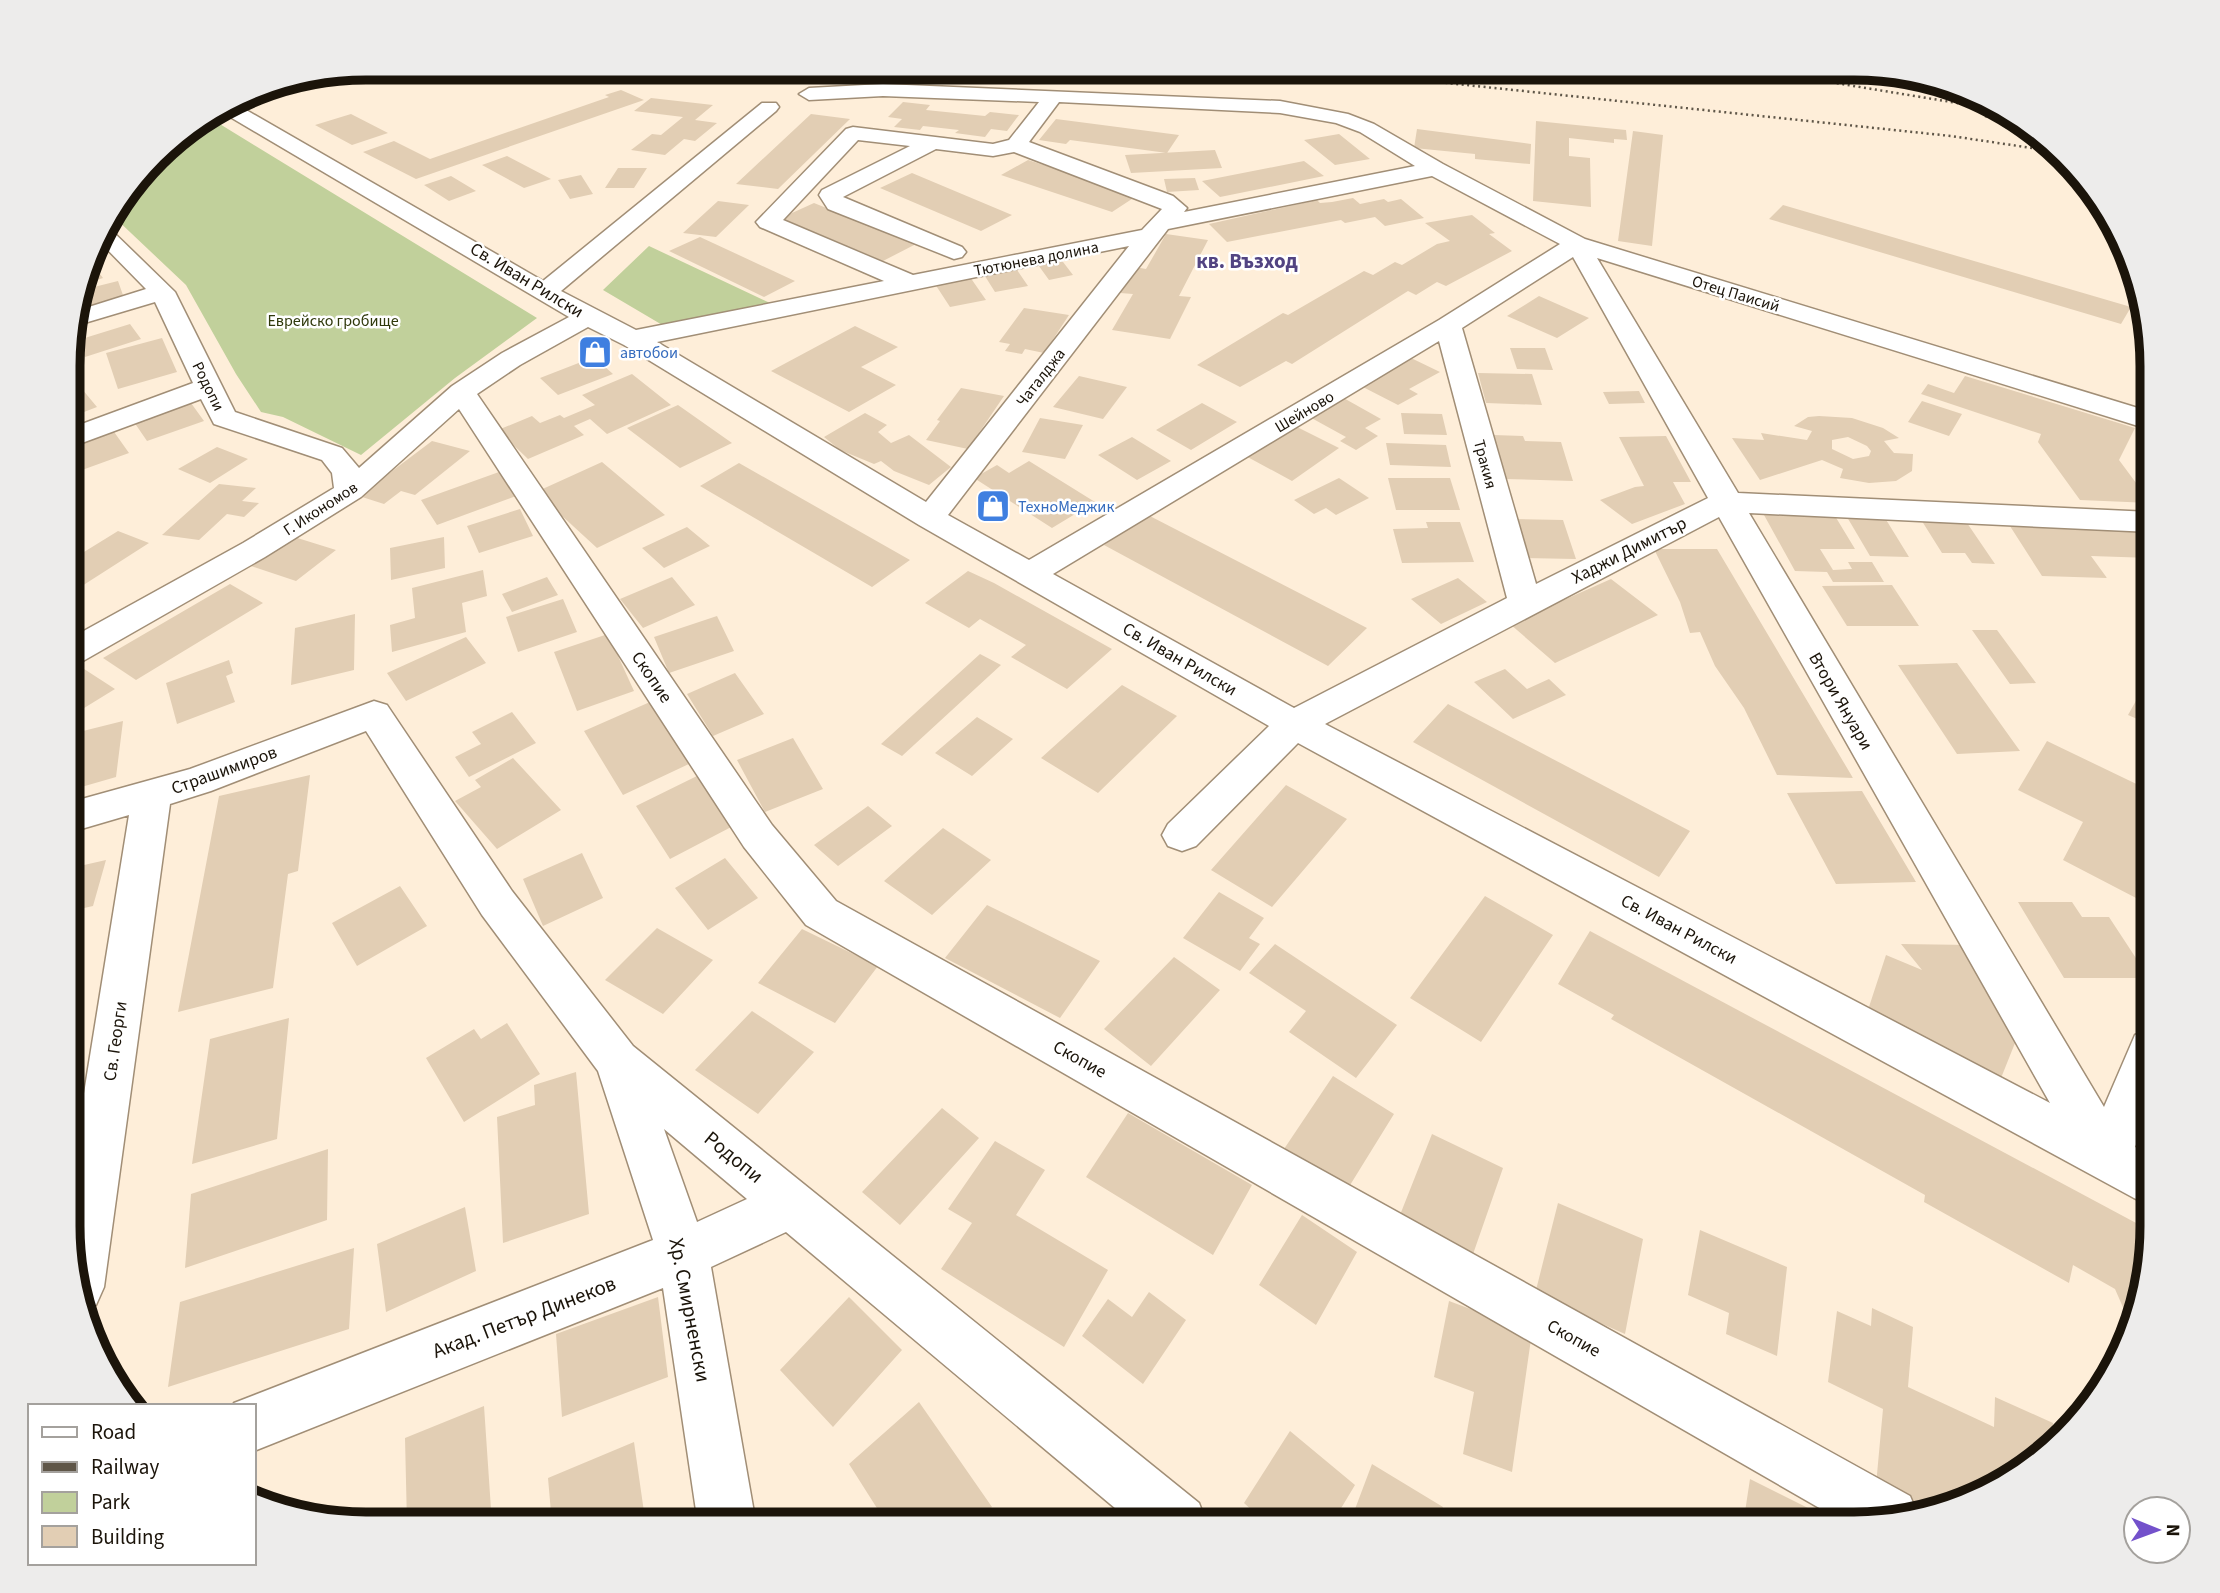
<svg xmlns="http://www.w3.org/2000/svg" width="2220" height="1593" font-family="'Source Sans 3',sans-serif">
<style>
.green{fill:#c1d09b}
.building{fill:#e2ceb4;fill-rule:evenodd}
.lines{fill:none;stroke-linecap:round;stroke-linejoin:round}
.minor-casing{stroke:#a18e76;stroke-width:3}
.minor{fill:#fff;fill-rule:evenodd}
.rail{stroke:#5f5648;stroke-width:2.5;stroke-dasharray:2 3.5;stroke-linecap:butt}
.labels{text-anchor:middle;stroke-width:5;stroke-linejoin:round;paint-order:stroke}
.far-street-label{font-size:16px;fill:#1b140a;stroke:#fff}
.far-park-label{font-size:16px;fill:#30390c;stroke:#fff}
.far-shop-label{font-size:16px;fill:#366cbe;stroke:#fff;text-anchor:start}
.street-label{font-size:18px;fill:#1b140a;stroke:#fff}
.far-district-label{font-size:21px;font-weight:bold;fill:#524482;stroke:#fff}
.near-street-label{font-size:21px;fill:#1b140a;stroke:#fff}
.rim{fill:none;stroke:#1b140a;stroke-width:9}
</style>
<rect width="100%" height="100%" fill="#feeed9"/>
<!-- green -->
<path class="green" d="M210,118L537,318L455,378L361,455L283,417L261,412L236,374L186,285L113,216L170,143Z
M649,246L772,304L664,326L603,290Z"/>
<!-- building -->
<path class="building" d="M989,69H1035L1026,80L983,75Z
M621,90L644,100L416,179L363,152L394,141L430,159L609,97L605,95Z
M651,98L713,105L695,120L717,123L695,141L684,139L665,155L631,150L652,134L661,135L683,117L634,111Z
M903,102L930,105L926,110L985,116L990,112L1019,115L1007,131L991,129L985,137L955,133L959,130L923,126L920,130L894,127L902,119L888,117Z
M351,114L388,133L352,145L315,125Z
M811,114L850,119L778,189L736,184Z
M1056,119L1179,135L1167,153L1070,140L1066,144L1039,140Z
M1536,121L1626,130L1627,140L1614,139V143L1569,138V156L1590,158L1591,207L1533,201Z
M1417,129L1531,144L1530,164L1475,159V154L1414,148Z
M1633,131L1663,135L1652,246L1618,241Z
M1339,134L1370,159L1335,165L1304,140Z
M1215,150L1222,168L1131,173L1125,155Z
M507,156L551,179L524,188L482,165Z
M1028,160L1138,195L1112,212L1001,175Z
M1304,161L1324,176L1220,197L1202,181Z
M618,168H647L634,188H605Z
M912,173L1012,215L981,231L880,188Z
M581,175L593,194L570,199L558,180Z
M451,176L476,191L449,201L424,185Z
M1195,178L1199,190L1167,192L1164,179Z
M1353,198L1360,204L1384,199L1388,202L1401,199L1424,218L1385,226L1375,217L1345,223L1341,220L1227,242L1209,224L1317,200L1320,203L1332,202Z
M718,201L749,205L716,237L683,233Z
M814,203L916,244L883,261L781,218Z
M1783,205L2131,307L2121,324L1769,219Z
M1472,215L1495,233L1489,234L1512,251L1446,286L1437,282L1416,295L1408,291L1292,364L1286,361L1240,387L1197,365L1283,313L1288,315L1364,271L1373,275L1395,262L1402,265L1437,244L1450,241L1425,223Z
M1166,234L1208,240L1179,296L1191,297L1170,339L1112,330L1133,294L1120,293L1135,267L1146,269Z
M700,237L795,281L764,297L669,251Z
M1060,258L1073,275L1049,280L1036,262Z
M93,265L103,278L84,284L90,266Z
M1015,267L1028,286L995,292L983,273Z
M970,277L986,300L950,307L935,284Z
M118,281L124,298L76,311L82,290Z
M1539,296L1589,318L1557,338L1507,316Z
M1024,308L1069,315L1044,353L1025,349L1022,354L1005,351L1010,344L999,342Z
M130,324L141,339L85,357L75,341Z
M855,326L898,347L861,367L896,385L849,412L771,371Z
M162,338L177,372L118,389L106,353Z
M1510,348H1545L1553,370L1517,369Z
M594,357L613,374L558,395L540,378Z
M1411,358L1440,372L1409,389L1418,394L1398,405L1361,386Z
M1478,373L1532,374L1542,405L1486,403Z
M632,374L671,405L607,434L590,419L574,426L584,435L528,459L498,430L532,416L540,423L560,415L564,418L595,405L582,395Z
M1079,376L1127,387L1103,419L1053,407Z
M1965,376L2135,428L2119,460L2151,503L2080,500L2038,442L2041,434L1921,394L1928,384L1954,393Z
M961,388L1004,396L968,449L926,440L940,421L937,420Z
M82,389L97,407L71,417V393Z
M1639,391L1645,403L1609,404L1603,392Z
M1340,396L1381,419L1365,428L1378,436L1356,450L1340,441L1346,437L1306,415Z
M1922,401L1962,414L1949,436L1908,422Z
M191,403L204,421L147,441L134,422Z
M1202,403L1237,422L1191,450L1156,430Z
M678,405L732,443L680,468L627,428Z
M865,413L887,425L878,432L891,443L909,435L951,467L929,485L894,471L881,461L874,464L840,450L824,437Z
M1401,413L1442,414L1447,435L1404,434Z
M1819,416L1852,418L1883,428L1899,438L1884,441L1894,453L1913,454L1912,471L1896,481L1869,483L1840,478L1843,469L1822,460L1760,480L1732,438L1764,440L1761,433L1807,440L1812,431L1794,426L1808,417ZM1848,437L1867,446L1871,451L1869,456L1853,459L1832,449V440Z
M1040,418L1083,425L1065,459L1022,452Z
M1289,423L1339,448L1292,481L1242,454Z
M112,429L129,453L71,474V443Z
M1493,435L1523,436L1525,441L1561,442L1573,481L1505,479Z
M1666,436L1691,482H1673L1685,504L1632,524L1600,500L1635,487L1644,486L1619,437Z
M1132,437L1171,461L1137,480L1098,455Z
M432,441L470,451L415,495L401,491L384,504L359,496Z
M1386,443L1446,445L1451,467L1390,465Z
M217,447L248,459L210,483L178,469Z
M1029,461L1095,502L1052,528L974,478L997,465L1009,473Z
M602,462L665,515L597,548L536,492Z
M739,463L910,560L872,587L700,486Z
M499,472L516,496L437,525L421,500Z
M1339,478L1369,498L1336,515L1326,508L1314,514L1294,500Z
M1388,478H1450L1460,510H1396Z
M219,484L256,488L242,501L259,503L244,517L227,514L199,540L162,535Z
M993,497L1008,504L995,513L981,506Z
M520,509L533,536L479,553L467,526Z
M1146,514L1367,628L1328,666L1104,545Z
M1764,515L1835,516L1855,549H1820L1833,570L1852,569L1848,562H1872L1884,582H1833L1827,572L1795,571Z
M1847,517L1885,518L1909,557L1870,556Z
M1920,518L1965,520L1995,564L1972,563L1965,553H1942Z
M1512,519L1563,520L1576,559L1523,558Z
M1426,522H1460L1474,562L1402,563L1393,529L1428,528Z
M2008,523L2151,529V558L2091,556L2107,578L2042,576Z
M687,527L710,546L664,568L642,548Z
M118,531L149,543L71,593V560Z
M291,536L336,550L296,581L251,566Z
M444,537L445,568L391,580L390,548Z
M1654,549H1717L1853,778L1777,775L1744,708L1715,666L1700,632L1690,633L1680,602Z
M483,570L487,596L462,603L466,632L392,652L390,625L415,618L412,588Z
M968,571L994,583L1112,649L1067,689L1011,657L1026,645L980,619L969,628L925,603Z
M547,577L558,595L512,612L502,594Z
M672,577L695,605L643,628L620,599Z
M1458,578L1487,602L1441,624L1411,599Z
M1611,579L1658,615L1555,663L1510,624Z
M230,584L263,603L136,680L103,658Z
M1892,585L1919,626H1847L1822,586Z
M563,599L577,632L518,652L506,617Z
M355,614L354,670L291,685L295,628Z
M717,616L734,651L669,673L654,637Z
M1972,630H1997L2036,683L2010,684Z
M608,634L634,691L577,711L554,652Z
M466,637L486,663L406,701L387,673Z
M980,654L1001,665L902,756L881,744Z
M229,660L233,673L226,676L235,702L177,724L166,683Z
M1957,663L2020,751L1957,754L1898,665Z
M81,667L115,689L76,713L71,710V673Z
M1505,669L1527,689L1549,679L1566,695L1513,719L1474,682Z
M735,673L764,714L713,736L687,694Z
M2146,683L2151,686V725L2128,715Z
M1122,685L1177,716L1098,793L1041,758Z
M650,702L691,763L623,795L584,731Z
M1448,704L1690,831L1659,877L1413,742Z
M512,712L536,743L469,777L455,757L481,744L472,732Z
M977,717L1013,739L972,776L935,753Z
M123,721L116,777L71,790V734Z
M793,738L823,789L765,812L737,760Z
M2047,741L2151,791V870L2138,899L2063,860L2083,822L2018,790Z
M513,758L561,810L497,849L455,801L481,787L475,780Z
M310,775L298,871L288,874L273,988L178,1012L219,796Z
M699,775L735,825L670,859L636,806Z
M1286,785L1347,819L1272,907L1211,870Z
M1862,791L1916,882L1836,884L1787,793Z
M868,806L892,826L838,866L814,845Z
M943,828L991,860L932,915L884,881Z
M582,853L603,898L543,926L523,879Z
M725,858L758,898L708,930L675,888Z
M106,860L93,906L71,911V868Z
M400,886L427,926L357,966L332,923Z
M1219,892L1264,918L1249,938L1260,944L1240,971L1183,938Z
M1485,896L1553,935L1481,1042L1410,998Z
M2018,902H2072L2082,917H2109L2149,978H2064Z
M987,905L1100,961L1060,1018L945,958Z
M657,928L713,960L663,1014L605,980Z
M802,929L878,966L835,1023L758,983Z
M1590,931L2151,1231V1245L2132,1328L2115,1289L2073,1265L2069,1283L1924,1202L1925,1195L1611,1019L1614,1015L1558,984Z
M1275,944L1397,1025L1356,1078L1289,1032L1306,1011L1249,973Z
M1901,944L1970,945L2017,1038L1999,1083L1867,1013L1886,955L1922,970Z
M1174,957L1220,990L1151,1066L1104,1029Z
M752,1011L814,1052L758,1114L695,1070Z
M289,1018L277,1139L192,1164L210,1039Z
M507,1023L540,1074L464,1122L426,1058L474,1029L481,1039Z
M576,1072L589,1214L503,1243L497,1117L535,1105L534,1085Z
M1333,1076L1394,1114L1347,1190L1284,1149Z
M942,1108L979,1138L900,1225L862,1192Z
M1128,1113L1252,1185L1213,1255L1086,1177Z
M1432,1134L1503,1168L1472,1257L1398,1220Z
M995,1141L1045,1170L1016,1215L1108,1270L1064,1347L941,1269L972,1223L948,1209Z
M328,1149L327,1220L185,1268L191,1194Z
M1558,1203L1643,1239L1625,1334L1535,1294Z
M465,1207L476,1271L386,1312L377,1244Z
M1302,1215L1357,1252L1316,1325L1259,1285Z
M1700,1230L1787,1267L1777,1356L1726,1334L1729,1313L1688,1295Z
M354,1248L349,1329L168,1387L180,1302Z
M1149,1292L1186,1320L1143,1384L1082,1336L1108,1299L1132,1317Z
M658,1297L668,1377L562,1417L556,1334Z
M849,1297L902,1350L833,1427L780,1370Z
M1449,1301L1532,1332L1512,1472L1463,1454L1474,1392L1434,1377Z
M1872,1308L1913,1327L1908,1387L1994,1427L1995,1397L2053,1423L2052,1439L1986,1494L1924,1508L1876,1485L1883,1409L1828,1382L1837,1311L1871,1326Z
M919,1402L992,1507L973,1524H887L849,1464Z
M484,1406L492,1524H407L405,1438Z
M1290,1431L1355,1485L1331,1525H1268L1244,1503Z
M634,1442L644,1512L626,1520V1524H552L548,1478Z
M1372,1464L1443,1507L1437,1525H1349Z
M1750,1479L1842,1525H1743Z
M1007,1509L1031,1524H999Z"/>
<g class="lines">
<!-- minor casing -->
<g class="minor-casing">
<path id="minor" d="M883,84L1280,101L1348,114L1374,124L1443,164L1585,239L2151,412V430L1597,258L1738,493L2151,512V532L1749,513L2104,1107L2135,1035L2151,1029V1106L2135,1147L2151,1155V1205L2134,1198L1298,743L1196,846L1182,851L1168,846L1162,835L1168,824L1269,726L919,525L624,345L588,327L520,365L477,394L772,825L836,901L1910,1496L1916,1510L1849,1525L806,925L744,847L459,409L361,497L265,557L83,661L71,665V638L243,543L334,488L332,473L322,460L214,424L201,399L71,447V428L193,383L155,302L71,327L76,311L146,289L98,240L106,225L175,292L235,412L342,448L359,468L452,386L502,353L569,317L220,111L234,103L543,281L762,103H776L779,107L776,111L561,291L636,330L884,281L760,227L756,222L846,129L853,127L993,144L1009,140L1039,102L883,96L809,100L799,94L809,88ZM1059,102L1280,113L1336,123L1360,132L1415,166L1184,212L1187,208L1173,196L1029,142ZM858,140L910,146L822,190L819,195L828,209L954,259L962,257L966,252L962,247L843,197L936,149L993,156L1014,152L1162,209L1142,230L913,275L783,220ZM1432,176L1560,244L1439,320L1029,560L948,515L1168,229ZM1129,246L926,502L657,342ZM1573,257L1708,498L1536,584L1462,328ZM1439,341L1507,598L1294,708L1053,574ZM1719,517L2050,1103L1325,724Z
M374,701L387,705L512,891L633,1046L1199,1503L1207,1524H1134L786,1232L711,1267L756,1524H698L663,1288L254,1451V1406H234V1403L653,1240L598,1071L482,915L366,731L211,791L170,804L104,1287L96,1305L86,1310L71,1265V1174L129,815L71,832V802L190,769ZM664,1129L747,1199L697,1222Z"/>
</g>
<!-- minor -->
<use href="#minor" class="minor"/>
<!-- rail -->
<path class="rail" d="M1314,69L1951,136L2052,151
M1750,69L2000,110
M1985,116L2027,125"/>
</g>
<!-- icons -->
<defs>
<g id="shop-square" transform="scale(1.75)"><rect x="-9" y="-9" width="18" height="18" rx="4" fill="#3f7fe0" stroke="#fff"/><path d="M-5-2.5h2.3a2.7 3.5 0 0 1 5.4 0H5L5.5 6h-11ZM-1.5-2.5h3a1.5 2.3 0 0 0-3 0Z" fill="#fff"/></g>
</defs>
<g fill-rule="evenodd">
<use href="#shop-square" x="595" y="352"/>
<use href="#shop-square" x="993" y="506"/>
</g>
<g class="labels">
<!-- far-street labels -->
<g class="far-street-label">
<text transform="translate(1036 258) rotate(-11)" y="6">Тютюнева долина</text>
<text transform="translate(1736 293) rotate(17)" y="6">Отец Паисий</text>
<text transform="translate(1040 377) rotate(-52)" y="6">Чаталджа</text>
<text transform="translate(209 386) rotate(64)" y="6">Родопи</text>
<text transform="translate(1304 411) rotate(-31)" y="6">Шейново</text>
<text transform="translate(1486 464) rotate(75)" y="6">Тракия</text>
<text transform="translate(320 508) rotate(-33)" y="6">Г. Икономов</text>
</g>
<!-- far-park labels -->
<g class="far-park-label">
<text x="333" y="326">Еврейско гробище</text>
</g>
<!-- far-shop labels -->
<g class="far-shop-label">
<text x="620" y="358">автобои</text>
<text x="1018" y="512">ТехноМеджик</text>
</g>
<!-- street labels -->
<g class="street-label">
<text transform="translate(527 280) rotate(31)" y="6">Св. Иван Рилски</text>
<text transform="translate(1629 550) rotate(-27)" y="6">Хаджи Димитър</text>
<text transform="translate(1180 659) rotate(30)" y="6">Св. Иван Рилски</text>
<text transform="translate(652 677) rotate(56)" y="6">Скопие</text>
<text transform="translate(1841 701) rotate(60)" y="6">Втори Януари</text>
<text transform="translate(224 770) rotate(-20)" y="6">Страшимиров</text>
<text transform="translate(1679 929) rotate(28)" y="6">Св. Иван Рилски</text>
<text transform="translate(115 1041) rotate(-82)" y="6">Св. Георги</text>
<text transform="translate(1080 1059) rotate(29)" y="6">Скопие</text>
<text transform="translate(1574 1338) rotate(29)" y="6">Скопие</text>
</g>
<!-- far-district labels -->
<g class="far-district-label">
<text x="1247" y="268">кв. Възход</text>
</g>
<!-- near-street labels -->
<g class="near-street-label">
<text transform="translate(734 1157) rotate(39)" y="7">Родопи</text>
<text transform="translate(690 1310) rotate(79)" y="7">Хр. Смирненски</text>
<text transform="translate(524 1317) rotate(-21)" y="7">Акад. Петър Динеков</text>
</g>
</g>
<!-- crop -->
<path d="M0 0H2220V1593H0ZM366 80H1854A286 286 0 0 1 2140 366V1226A286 286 0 0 1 1854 1512H366A286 286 0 0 1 80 1226V366A286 286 0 0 1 366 80Z" fill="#edeceb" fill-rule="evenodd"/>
<path class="rim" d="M366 80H1854A286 286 0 0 1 2140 366V1226A286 286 0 0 1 1854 1512H366A286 286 0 0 1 80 1226V366A286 286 0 0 1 366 80Z"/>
<!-- legend -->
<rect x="28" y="1404" width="228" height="161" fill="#ffffff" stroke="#a4a19d" stroke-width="2"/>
<rect x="42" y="1427" width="35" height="10" fill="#ffffff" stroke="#a4a19d" stroke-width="2"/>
<text x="91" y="1439" font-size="21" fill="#1b140a">Road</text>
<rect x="42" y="1462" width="35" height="10" fill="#5f5648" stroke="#a4a19d" stroke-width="2"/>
<text x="91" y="1474" font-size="21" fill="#1b140a">Railway</text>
<rect x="42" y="1492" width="35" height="21" fill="#c1d09b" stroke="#a4a19d" stroke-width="2"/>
<text x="91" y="1509" font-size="21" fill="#1b140a">Park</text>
<rect x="42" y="1526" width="35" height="21" fill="#e2ceb4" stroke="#a4a19d" stroke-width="2"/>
<text x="91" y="1544" font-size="21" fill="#1b140a">Building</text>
<!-- north arrow -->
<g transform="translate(2157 1530) rotate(91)"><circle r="33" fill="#ffffff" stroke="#a4a19d" stroke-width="2"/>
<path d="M0-5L12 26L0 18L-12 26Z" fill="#7351cb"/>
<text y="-10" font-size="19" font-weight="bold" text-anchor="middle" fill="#1b140a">N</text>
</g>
</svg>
